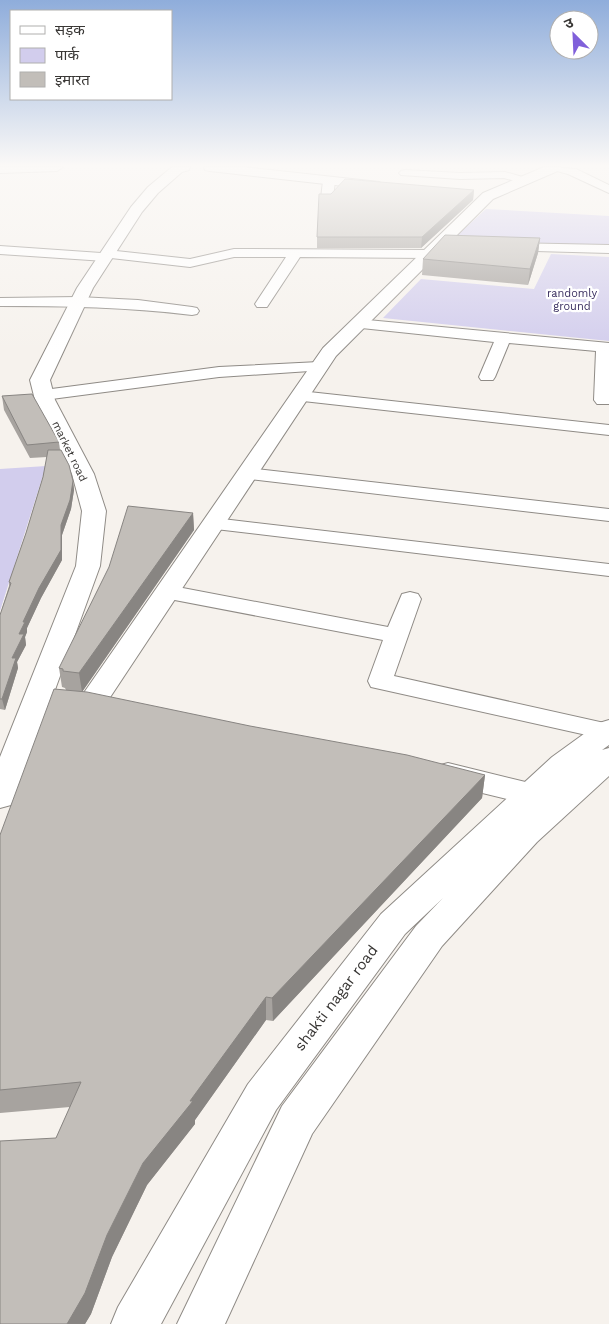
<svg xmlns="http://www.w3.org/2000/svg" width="609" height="1324" font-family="'Work Sans','Noto Sans Devanagari',sans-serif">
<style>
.green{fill:#d2cded}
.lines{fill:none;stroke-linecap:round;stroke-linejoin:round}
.minor-casing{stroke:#8f8b86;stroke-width:2}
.tertiary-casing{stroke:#8f8b86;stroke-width:2}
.secondary-casing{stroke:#8f8b86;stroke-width:2}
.minor{fill:#fff;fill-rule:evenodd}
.tertiary{fill:#fff;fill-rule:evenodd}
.secondary{fill:#fff;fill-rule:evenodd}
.wall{fill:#a7a39f}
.shaded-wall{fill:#888582}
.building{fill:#c2beb9;stroke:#888582}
.labels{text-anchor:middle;stroke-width:4.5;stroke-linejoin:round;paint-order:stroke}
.far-park-label{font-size:11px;fill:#382d5e;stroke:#fff}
.far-street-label{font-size:11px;fill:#393735;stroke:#fff}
.near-street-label{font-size:15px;fill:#393735;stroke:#fff}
</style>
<rect width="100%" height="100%" fill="#f6f2ed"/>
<!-- green -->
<path class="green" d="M486,209L609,216V245L450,242Z
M551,254L609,257V341L383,318L421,279L534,289Z
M46,466L0,611V469Z"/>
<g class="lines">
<!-- minor casing -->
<g class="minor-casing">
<path id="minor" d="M548,167L576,169L609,185V193L568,174L550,169Z
M405,170L460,173L505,172L526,178L528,180L522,183L504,178L460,179L401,175L399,173L401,171Z
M329,178L335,181L333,198L327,202L321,198L323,181Z
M506,243L609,245V253L501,250L499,247L501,244Z
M0,246L101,253L107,250L190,259L234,249L428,250L435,254L428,258L300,257L267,307H257L255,304L286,257H234L190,267L111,258L105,261L0,254Z
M79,297L138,300L192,307L197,308L199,311L197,314L192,315C128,307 65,306 0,306V298Z
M357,319L609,343V404H597L594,400L596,351L509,343L495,377L493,380H481L479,377L494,342L352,327L349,324L352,321Z
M319,362L325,364L327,367L325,370L219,377L44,400L38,399L36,395L38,391L44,390L219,367Z
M300,391L609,425V435L294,400L292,396L294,392Z
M248,468L609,509V521L241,478L239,474L241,470Z
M214,518L609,564V576L207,528L204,524L207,520Z
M167,585L388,627L402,594L410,592L418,594L421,599L394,676L609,724V740L371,687L368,681L383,640L159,597L156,592L159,587Z"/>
</g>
<!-- tertiary casing -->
<g class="tertiary-casing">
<path id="tertiary" d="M0,167H63L57,171L0,173Z
M172,167H190L189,170L182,172L158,193L142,212L93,288L50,380L55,400L94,474L106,511L100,566L16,797L11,805L0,808V757L76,566L82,511L72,474L35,400L30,380L77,288L131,207L148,187Z
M204,167H243L379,182L386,186L379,190L210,171L205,170Z
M544,167H561L560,170L493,199L336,356L101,711L91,713L81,711L77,704L81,697L323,348L483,193Z
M448,763L542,786L562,794L567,802L562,810L551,813L523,803L437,782L433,774L437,766Z"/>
</g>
<!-- secondary casing -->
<g class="secondary-casing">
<path id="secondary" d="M609,720V745L602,750L609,748V776L537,842L442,946L312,1134L225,1324H177L282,1106L416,926L443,898L405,934L276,1110L161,1324H111L118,1307L248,1084L381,914L552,757L599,723Z"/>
</g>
<!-- minor -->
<use href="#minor" class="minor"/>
<!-- tertiary -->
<use href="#tertiary" class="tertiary"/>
<!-- secondary -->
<use href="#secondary" class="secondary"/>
</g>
<!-- wall -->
<path class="wall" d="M474,190L473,200L421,248H317V237L331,194Z
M540,238L538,253L528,285L422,275L423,259Z
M2,396L59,442L60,450L73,481L74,490L71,509L62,535V560L41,598L27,628V632L25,637L26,645L17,662L18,668L5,710L0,709V615L9,586V582L26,533L43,477L47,457L30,458L4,410Z
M193,513L194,530L82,692L485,775L482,798L273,1021L266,1020L195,1120V1124L147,1185L112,1257L91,1314L85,1324H0L56,1138L70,1107L0,1113V835L66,690L65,688L62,687L59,668Z"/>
<!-- shaded-wall -->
<path class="shaded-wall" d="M474,190L473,200L421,248L422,237Z
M540,238L538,253L528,285L530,269Z
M73,481L74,490L71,509L62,535V560L41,598L27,628V632L25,637L26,645L17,662L18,668L5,710L2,699L12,658L23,622L61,525Z
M193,513L194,530L82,692L79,673Z
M485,775L482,798L273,1021L272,998Z
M266,997V1020L195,1120V1124L147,1185L112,1257L91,1314L85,1324H67L107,1235L143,1163Z"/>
<!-- building -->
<path class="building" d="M345,179L474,190L422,237H317L319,194H331Z
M445,235L540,238L530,269L423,259Z
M32,394L59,442L27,445L2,396Z
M48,450H61L69,465L73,481L70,500L61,525V550L39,588L23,622H25L19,634H24L12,658H16L2,699H0V615L11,583L9,582L26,533L43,477Z
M128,506L193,513L79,673L63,671V669L59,668L109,567Z
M54,689L87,692L250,726L407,755L485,775L272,998L266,997L190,1101H193L143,1163L107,1235L85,1293L67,1324H0V1141L56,1138L81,1082L0,1090V835Z"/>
<!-- sky -->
<linearGradient id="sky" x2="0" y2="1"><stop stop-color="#8faddb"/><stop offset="0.47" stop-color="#fbf9f7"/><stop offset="1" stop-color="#fbf9f7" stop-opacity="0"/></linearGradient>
<rect width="609" height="352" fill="url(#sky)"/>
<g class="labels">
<!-- far-park labels -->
<g class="far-park-label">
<text x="572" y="297">randomly<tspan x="572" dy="13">ground</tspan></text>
</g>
<!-- far-street labels -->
<g class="far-street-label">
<text transform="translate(70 451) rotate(64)" y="4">market road</text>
</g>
<!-- near-street labels -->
<g class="near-street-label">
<text transform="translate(336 998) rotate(-53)" y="5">shakti nagar road</text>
</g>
</g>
<!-- legend -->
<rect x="10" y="10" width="162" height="90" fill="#ffffff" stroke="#b0afae"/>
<rect x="20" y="26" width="25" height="8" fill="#ffffff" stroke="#b0afae"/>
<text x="55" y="35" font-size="15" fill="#393735">सड़क</text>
<rect x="20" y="48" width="25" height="15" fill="#d2cded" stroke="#b0afae"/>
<text x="55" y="60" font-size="15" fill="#393735">पार्क</text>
<rect x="20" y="72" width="25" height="15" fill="#c2beb9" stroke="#b0afae"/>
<text x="55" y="85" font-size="15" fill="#393735">इमारत</text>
<!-- north arrow -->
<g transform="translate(574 35) rotate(336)"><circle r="24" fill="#ffffff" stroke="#b0afae"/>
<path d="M0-4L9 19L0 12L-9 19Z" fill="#8060da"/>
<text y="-8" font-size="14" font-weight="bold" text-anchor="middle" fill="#393735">उ</text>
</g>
</svg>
